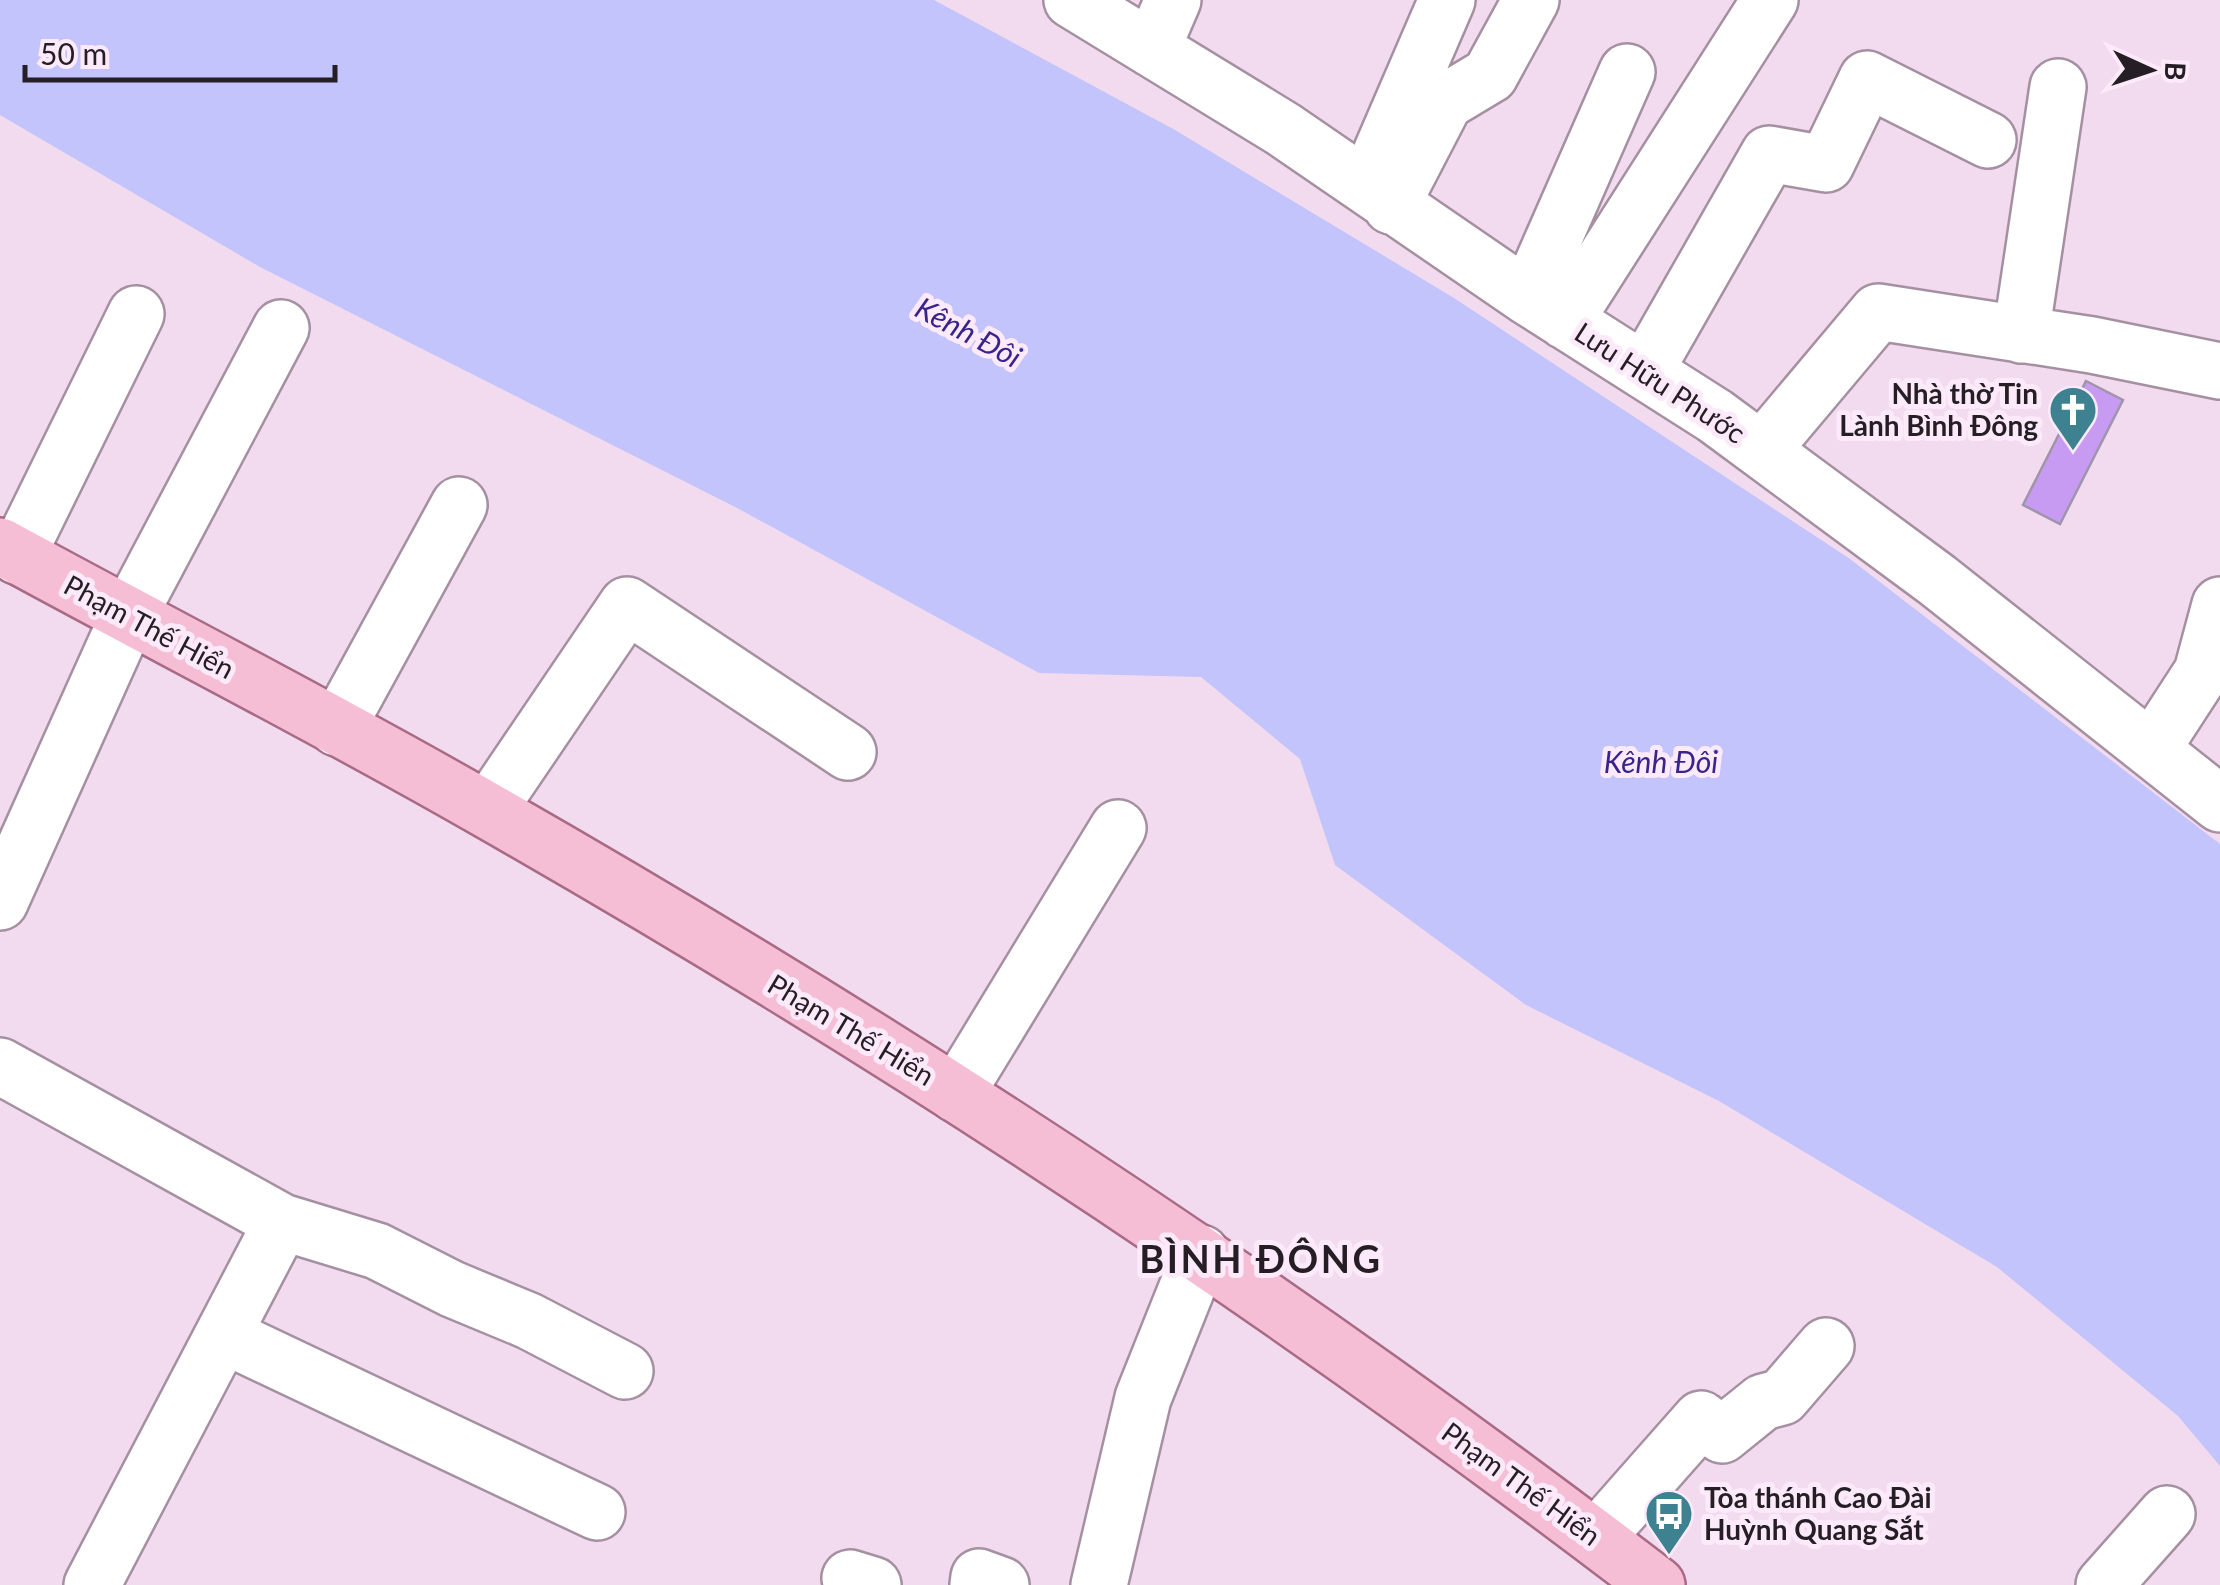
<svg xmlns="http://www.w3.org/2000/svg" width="2220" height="1585" font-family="Lato,sans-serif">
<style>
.water{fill:#c3c4fc}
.building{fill:#c89bf2;stroke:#9f94ab;stroke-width:2.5}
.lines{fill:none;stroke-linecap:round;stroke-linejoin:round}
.minor-casing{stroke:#a590a2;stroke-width:60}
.major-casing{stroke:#a96a85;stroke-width:60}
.minor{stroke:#fff;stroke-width:55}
.major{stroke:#f5bed5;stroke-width:55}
.labels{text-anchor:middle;stroke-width:10;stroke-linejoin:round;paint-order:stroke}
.street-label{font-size:28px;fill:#261e25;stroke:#fceafa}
.poi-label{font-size:28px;font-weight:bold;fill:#261e25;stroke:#fceafa;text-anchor:end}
.water-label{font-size:30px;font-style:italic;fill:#39248b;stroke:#fceafa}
.district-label{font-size:38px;font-weight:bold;letter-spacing:2.5px;fill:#261e25;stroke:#fceafa}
</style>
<rect width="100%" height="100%" fill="#f2dbee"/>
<!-- water -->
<path class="water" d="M0,0H934L1175,130L1454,298L1850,559L2220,844V1466L2178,1416L1997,1267L1719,1101L1526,1005L1335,865L1300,759L1201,677L1039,673L739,509L260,267L0,115Z"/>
<!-- building -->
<path class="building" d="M2086,381L2123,400L2060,524L2023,505Z"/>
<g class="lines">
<!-- minor casing -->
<g class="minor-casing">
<path id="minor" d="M1072,0L1283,129L1528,297L1715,416L1937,580L2220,804
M1152,49L1173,0
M1381,153L1447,0
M1391,206L1445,102L1490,75L1531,0
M1528,297L1627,72
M1565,321L1770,0
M2021,335L2058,87
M1645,371L1769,154L1826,164L1867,79L1988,140
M1762,450L1878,312L2092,345L2220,371
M17,556L136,314
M337,728L459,505
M2152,749L2202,672L2220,605
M488,810L627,605L848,752
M0,902L128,617L281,328
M0,1066L282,1222L92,1585
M956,1094L1118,828
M282,1222L377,1251L452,1289L529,1321L625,1371
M223,1335L597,1512
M1596,1538L1701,1419L1722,1435L1763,1402L1782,1397L1826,1346
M850,1578L873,1585
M978,1585L979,1577L1001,1585
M1099,1585L1143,1398L1201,1253
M2104,1585L2167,1514"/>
</g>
<!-- major casing -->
<g class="major-casing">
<path id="major" d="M0,546C161,634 325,717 485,809C892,1041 1285,1300 1657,1585"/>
</g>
<!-- minor -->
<use href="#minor" class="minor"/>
<!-- major -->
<use href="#major" class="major"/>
</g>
<!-- icons -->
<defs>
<g id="church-pin" transform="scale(2.5)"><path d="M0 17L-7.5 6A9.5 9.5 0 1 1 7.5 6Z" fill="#3e8291" stroke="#fceafa"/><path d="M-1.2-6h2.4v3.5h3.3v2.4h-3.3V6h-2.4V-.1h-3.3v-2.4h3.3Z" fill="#fff"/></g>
<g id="bus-pin" transform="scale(2.5)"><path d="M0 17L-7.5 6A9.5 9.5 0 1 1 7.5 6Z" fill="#3e8291" stroke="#fceafa"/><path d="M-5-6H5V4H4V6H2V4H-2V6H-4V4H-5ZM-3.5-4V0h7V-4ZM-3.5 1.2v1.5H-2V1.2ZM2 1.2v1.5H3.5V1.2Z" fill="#fff"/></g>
</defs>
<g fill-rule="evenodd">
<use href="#church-pin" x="2073" y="410"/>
<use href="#bus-pin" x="1669" y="1514"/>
</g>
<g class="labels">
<!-- street labels -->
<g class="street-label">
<text transform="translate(1660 383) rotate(33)" y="10">Lưu Hữu Phước</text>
<text transform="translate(149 627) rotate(28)" y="10">Phạm Thế Hiển</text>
<text transform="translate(851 1030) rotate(31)" y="10">Phạm Thế Hiển</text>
<text transform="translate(1521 1484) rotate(36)" y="10">Phạm Thế Hiển</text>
</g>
<!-- poi labels -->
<g class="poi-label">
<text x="2038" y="404">Nhà thờ Tin<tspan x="2038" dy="32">Lành Bình Đông</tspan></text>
<text x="1704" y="1508" text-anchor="start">Tòa thánh Cao Đài<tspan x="1704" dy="32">Huỳnh Quang Sắt</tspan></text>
</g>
<!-- water labels -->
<g class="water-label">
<text transform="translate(968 333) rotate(28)" y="10">Kênh Đôi</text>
<text x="1661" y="773">Kênh Đôi</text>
</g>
<!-- district labels -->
<g class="district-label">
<text x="1261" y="1273">BÌNH ĐÔNG</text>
</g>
</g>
<!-- north arrow -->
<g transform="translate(2150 70) rotate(93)" stroke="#fceafa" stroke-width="8" paint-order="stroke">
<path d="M0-8L18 38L0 25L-18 38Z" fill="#261e25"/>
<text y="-15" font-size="28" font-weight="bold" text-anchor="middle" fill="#261e25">B</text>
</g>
<!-- scale -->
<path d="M25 65v15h310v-15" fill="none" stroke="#261e25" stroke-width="5"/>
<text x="40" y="65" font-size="30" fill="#261e25" stroke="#fceafa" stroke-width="8" paint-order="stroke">50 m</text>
</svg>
